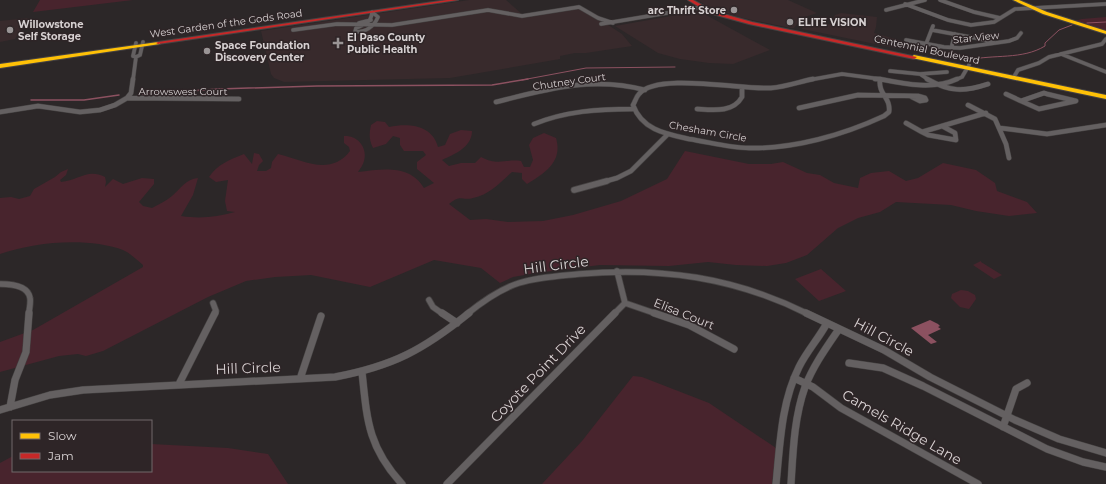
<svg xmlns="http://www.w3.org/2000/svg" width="1106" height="484" font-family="Montserrat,sans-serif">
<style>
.built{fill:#382a2c}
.green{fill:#48242d}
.water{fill:#8c5160}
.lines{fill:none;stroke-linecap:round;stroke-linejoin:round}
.stream-far1{stroke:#8c5160;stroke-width:1}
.stream{stroke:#8c5160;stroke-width:1.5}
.street-far3-casing{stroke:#464343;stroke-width:4.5}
.street-far2-casing{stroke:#464343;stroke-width:5.5}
.street-far1-casing{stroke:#464343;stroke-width:7}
.street-casing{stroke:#464343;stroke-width:8}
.slow-casing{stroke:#464343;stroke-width:2}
.jam-casing{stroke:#464343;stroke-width:2}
.street-far3{stroke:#646061;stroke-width:3.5}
.street-far2{stroke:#646061;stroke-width:4.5}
.street-far1{stroke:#646061;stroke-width:5.5}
.street{stroke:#646061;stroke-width:7}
.slow{fill:#ffc107;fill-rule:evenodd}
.jam{fill:#c62828;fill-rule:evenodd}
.poi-dot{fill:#9a9596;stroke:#2e2527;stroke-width:1.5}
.labels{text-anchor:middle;stroke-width:3;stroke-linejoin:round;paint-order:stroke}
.far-poi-label{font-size:10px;font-weight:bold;fill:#d6d0d1;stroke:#2e2527;text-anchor:start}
.far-street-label{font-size:10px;fill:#d6d0d1;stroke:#2e2527}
.street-label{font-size:12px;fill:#d6d0d1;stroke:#2e2527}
.near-street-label{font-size:14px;fill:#d6d0d1;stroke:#2e2527}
</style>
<rect width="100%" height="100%" fill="#2c2728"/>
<!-- built -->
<path class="built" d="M469,0H506L523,15L579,6L622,34L632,46L586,53H575L560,56V59L450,78L284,82L274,78L271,74L261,31Z
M698,0H788L817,13L802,18L794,28H791L738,17L705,5Z
M699,11L770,50L733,64L709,63L680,59L658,53L615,26Z
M841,13L877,17L876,27L874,33L902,41L895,48L802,29L806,22L820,25L830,24L835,15Z
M28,18L15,39L0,42V21Z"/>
<!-- green -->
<path class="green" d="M40,0H133L33,12Z
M1106,17V32L1074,21L1082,19Z
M377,121L385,122L389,127C409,123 432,125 438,147L445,145L450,134L461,130L472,131C472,147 455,154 442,160L449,166L461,163H475L481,157C498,166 504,159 521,161L524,167H530L533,160L529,145L533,138L544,133L556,138C563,162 545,173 527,184L522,179V173L512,172C500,183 489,195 473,198C460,201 462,194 449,204L470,220L486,219L508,222L543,221L573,215L621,201L667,179L685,151L749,164H771L783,162L807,173L820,175L834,183L858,188L860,178L871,173L889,171L906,181L918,178L943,163L976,170L995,183L997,191L1027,202L1037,213L1009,216L976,211L951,205L896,202L880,212L858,218L838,228L807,255L786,263L767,266L736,265L708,262L669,266L600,265L536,273L513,277L500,283L481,268L434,260L370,287L311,275L275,277L246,281L208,297L103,351L86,356L78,354L59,356L0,372V342L33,330L143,267V265C137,260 130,253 123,250C87,237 35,242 0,254V198L11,197L19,199L30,196L34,189L55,177L61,172L68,169L66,175L60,180L61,182C78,181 87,168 105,177L106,182L105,187L113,179L123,184L142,178L154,179V184L139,202L143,206L152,208C159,204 166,201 172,196C180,189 186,179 198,178L193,195L181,216C200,219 217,217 235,212L227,211L225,201L228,180L216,182L209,177C218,164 229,160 244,154L252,164L254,153L259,154L263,161L259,165L257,171H266L271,168L272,162L278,154C303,160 330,177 350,151L349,147L344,143V136C357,135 368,147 364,161C363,165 360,169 358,172C382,169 410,164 424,188L434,183L417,169V162L426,155L423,151H404L400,145V138L393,136L386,144L373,148C369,140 369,134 371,125Z
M981,261V262L1002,275L994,279L973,265Z
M821,269L846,291L819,301L795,279Z
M961,290L968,291L975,295L976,299L969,309L960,307L951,298L952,294Z
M633,376L642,377L709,403L776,448L772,484H542L582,441Z
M151,444L228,448L268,454L288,484H0V463L13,456V471H151Z"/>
<!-- water -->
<path class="water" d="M930,320L938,324L940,326L938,327L941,329L928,335L937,342L931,344L911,328Z"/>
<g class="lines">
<!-- stream-far1 -->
<path class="stream-far1" d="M1087,23L1106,22
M969,60C994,54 1022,60 1045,46V43L1059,30L1072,25
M522,80L586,68L675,67"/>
<!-- stream -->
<path class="stream" d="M143,94L219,89L317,86L492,85L528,79
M31,100H84L119,95"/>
<!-- street-far3 casing -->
<g class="street-far3-casing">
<path id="street-far3" d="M940,0L974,12L1000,18
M905,4L948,20L971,25L994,22L1015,9L1106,4
M886,10L925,0
M372,12L378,17C374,27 365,32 355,32L356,28C366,24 371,23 372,12Z
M359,23L371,20
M601,24L703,7
M293,30L337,24L392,25L488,10L522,16L579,7L598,18L613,23
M932,30L981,39L994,43
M906,40L944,47L960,48L1009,41L1017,38L1021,33
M136,43L133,56L136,57
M926,44L933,26
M953,48L952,45L955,34
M922,51L924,44
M936,54L939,46
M1061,54L1106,72
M890,71L920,74L947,72
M920,74L929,80
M1015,75L1018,70L1039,63L1049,57L1102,44L1106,39
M133,80L136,57L140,55L143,42
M809,80L842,74L880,79
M955,80L962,77L969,65"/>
</g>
<!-- street-far2 casing -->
<g class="street-far2-casing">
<path id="street-far2" d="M813,79C799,82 785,87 771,88C743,90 657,72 639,94C636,97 635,102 633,105C642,130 666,134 689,139C709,142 729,148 749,148C794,149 843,135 884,116L889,112C891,97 878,95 880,79
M875,79H880
M880,79C905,84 934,90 957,79
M927,79C950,92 964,92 988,84
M1044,93L1047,94L1076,101L1039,109L1021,101Z
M1006,94L1021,101
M127,98L239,99
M496,102C548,89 592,76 645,90
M968,105L995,119L1006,144L1009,158
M799,108L858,95L918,96L925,98L926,100L920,101L910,96
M697,109C713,110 733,113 742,97V87
M0,112L38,106L80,112L100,110L115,105L127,98L131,93L133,79
M906,123L922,132
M534,124C566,111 599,109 633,109
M942,126L955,133L956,140L928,135L922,132Z
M942,126L986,113
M1000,128L1047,134L1106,125
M603,182L617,178L631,171L668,134"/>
</g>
<!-- street-far1 casing -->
<g class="street-far1-casing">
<path id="street-far1" d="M574,190L607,181
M0,284C10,284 28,285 30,298C31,303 29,309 29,314
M429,300L433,307L443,314
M213,303L216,311L215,314
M625,303L657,314
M467,314C483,301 500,289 519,283C538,277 559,276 579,274C661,267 734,277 808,314
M614,314L625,303L617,271"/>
</g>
<!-- street casing -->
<g class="street-casing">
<path id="street" d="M442,313L457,323
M654,313L689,325L734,349
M806,313L884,350L930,377L1015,420L1059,439L1106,453
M849,363L883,368L923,386L1047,449L1083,462L1106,467
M362,372C367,420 368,447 402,484
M794,378L813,387L841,408L978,484
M300,379L321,316
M179,384L215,313
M10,407L15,380L26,352L29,313
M0,410L50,395L83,390L335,377C393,366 423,350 469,313
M1003,427L1016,389L1027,383
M447,484L615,313
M776,484C780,445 781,403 799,367C807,351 819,338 827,323
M791,484C793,452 794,418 805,387C813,366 826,348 839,329"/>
</g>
<!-- slow casing -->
<g class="slow-casing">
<path id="slow" d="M1013,0H1019L1047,12L1106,31V34L1043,14Z
M158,42H160V44L0,68V64Z
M914,55L1106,95V99L912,58L911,57Z"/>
</g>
<!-- jam casing -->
<g class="jam-casing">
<path id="jam" d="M447,0H458L158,44L156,43L158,42Z
M688,0H693L713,11L752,22L917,57L914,59L749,24L709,13Z"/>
</g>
<!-- street-far3 -->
<use href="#street-far3" class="street-far3"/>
<!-- street-far2 -->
<use href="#street-far2" class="street-far2"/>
<!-- street-far1 -->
<use href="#street-far1" class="street-far1"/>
<!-- street -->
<use href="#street" class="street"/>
<!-- slow -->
<use href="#slow" class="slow"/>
<!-- jam -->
<use href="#jam" class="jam"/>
</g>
<!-- markers -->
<g class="poi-dot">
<circle cx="734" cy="10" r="4"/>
<circle cx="790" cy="22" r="4"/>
<circle cx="10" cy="30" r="4"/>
<path d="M336 37h4v4h4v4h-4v4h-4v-4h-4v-4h4z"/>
<circle cx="207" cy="51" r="4"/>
</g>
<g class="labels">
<!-- far-poi labels -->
<g class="far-poi-label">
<text x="726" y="14" text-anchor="end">arc Thrift Store</text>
<text x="798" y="26">ELITE VISION</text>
<text x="18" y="28">Willowstone<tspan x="18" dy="12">Self Storage</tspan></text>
<text x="347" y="41">El Paso County<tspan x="347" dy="12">Public Health</tspan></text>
<text x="215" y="49">Space Foundation<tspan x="215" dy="12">Discovery Center</tspan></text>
</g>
<!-- far-street labels -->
<g class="far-street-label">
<text transform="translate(226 23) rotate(-8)" y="4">West Garden of the Gods Road</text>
<text transform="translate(976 37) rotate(-6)" y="4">Star View</text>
<text transform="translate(927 49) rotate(12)" y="4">Centennial Boulevard</text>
<text transform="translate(569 81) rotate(-8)" y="4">Chutney Court</text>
<text x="183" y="95">Arrowswest Court</text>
<text transform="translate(708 131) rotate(10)" y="4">Chesham Circle</text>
</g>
<!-- street labels -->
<g class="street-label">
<text transform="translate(684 314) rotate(22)" y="4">Elisa Court</text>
</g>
<!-- near-street labels -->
<g class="near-street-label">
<text transform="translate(556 265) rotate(-7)" y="5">Hill Circle</text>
<text transform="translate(884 337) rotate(28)" y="5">Hill Circle</text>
<text transform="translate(248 368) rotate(-2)" y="5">Hill Circle</text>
<text transform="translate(538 373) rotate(-46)" y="5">Coyote Point Drive</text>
<text transform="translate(902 427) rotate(30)" y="5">Camels Ridge Lane</text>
</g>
</g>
<!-- legend -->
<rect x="12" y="420" width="140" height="52" fill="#2e2527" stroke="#71696b"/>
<rect x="20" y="433" width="20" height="6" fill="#ffc107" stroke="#71696b"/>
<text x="48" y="440" font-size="12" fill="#d6d0d1">Slow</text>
<rect x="20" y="453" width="20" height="6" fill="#c62828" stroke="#71696b"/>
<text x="48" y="460" font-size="12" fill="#d6d0d1">Jam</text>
</svg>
